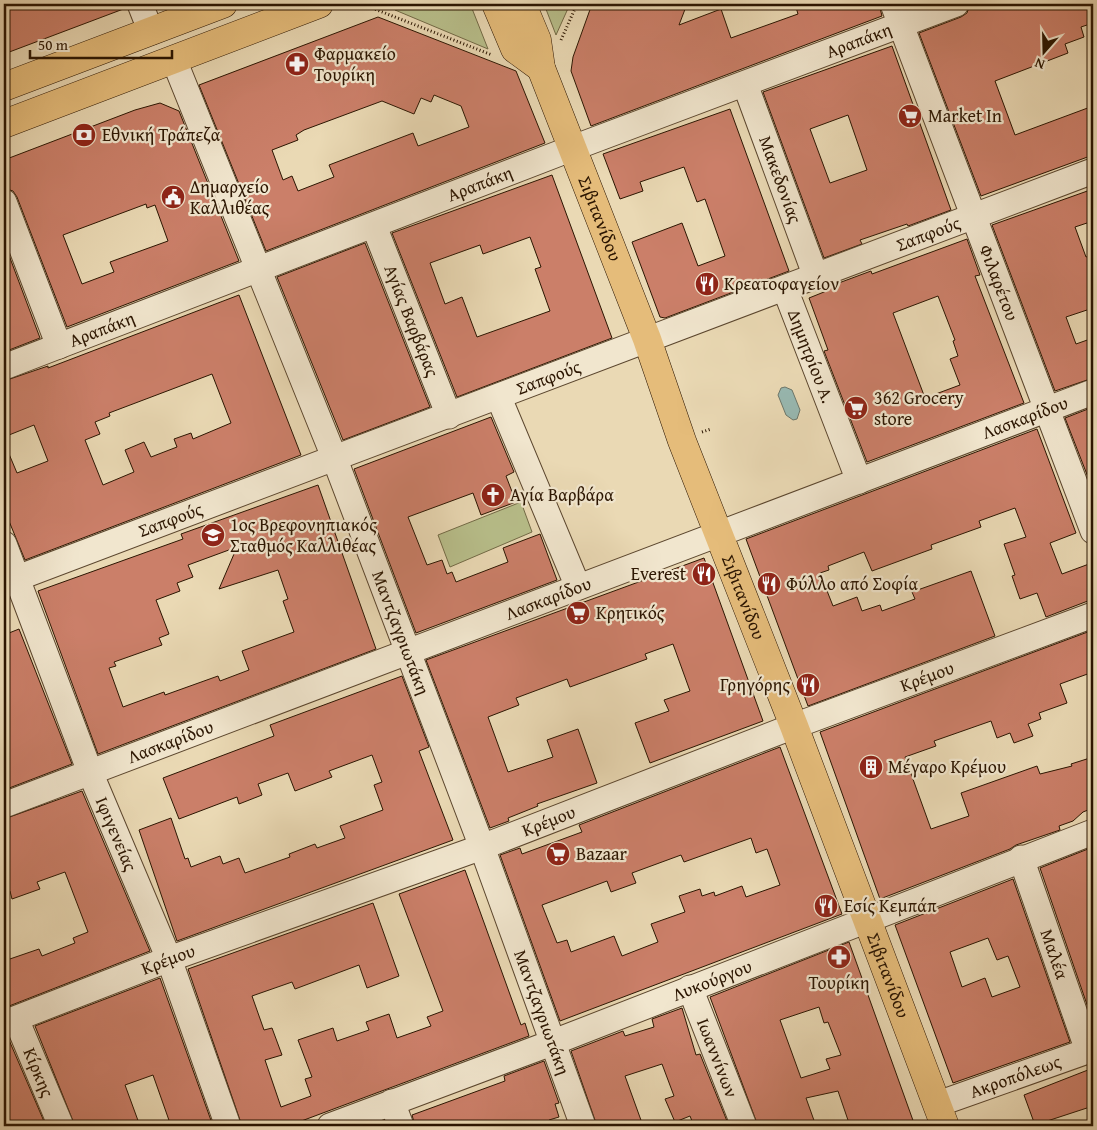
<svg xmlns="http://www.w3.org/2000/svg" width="1097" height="1130" font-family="'Gentium Book Plus',serif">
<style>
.green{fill:#b8bf8b;stroke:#726a46}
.water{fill:#98b9b2;stroke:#6c776b}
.building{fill:#cb7f69;stroke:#2b1501;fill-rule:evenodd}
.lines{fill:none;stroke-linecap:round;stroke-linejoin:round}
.minor-casing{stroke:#5b462e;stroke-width:27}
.major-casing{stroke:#2b1501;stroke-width:29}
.path{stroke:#2b1501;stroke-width:3;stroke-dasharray:1 2.5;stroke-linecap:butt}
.minor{stroke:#f1e6ce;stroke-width:25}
.major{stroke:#e5bc7a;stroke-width:28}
.labels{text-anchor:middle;stroke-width:4.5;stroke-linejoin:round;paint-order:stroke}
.street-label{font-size:18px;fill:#2b1501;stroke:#f1e6ce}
.poi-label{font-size:18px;fill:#2b1501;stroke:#f1e6ce;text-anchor:start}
</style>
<rect width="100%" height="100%" fill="#ead9b4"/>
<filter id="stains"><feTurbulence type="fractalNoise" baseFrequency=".004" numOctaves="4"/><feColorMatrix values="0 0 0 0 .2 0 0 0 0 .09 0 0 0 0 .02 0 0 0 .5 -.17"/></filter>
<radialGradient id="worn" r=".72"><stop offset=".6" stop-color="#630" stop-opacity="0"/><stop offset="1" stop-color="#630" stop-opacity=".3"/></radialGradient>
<!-- green -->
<path class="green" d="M419,4H467L471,6L488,49L395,10Z
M544,4H570L556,35Z
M521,502L532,532L450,567L438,535Z"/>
<!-- water -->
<path class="water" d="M785,387L792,390L800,410L797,419L793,420L786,415L778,395L781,388Z"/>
<!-- building -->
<path class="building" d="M4,4H126V8L4,54Z
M592,4H687L679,25L721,9L731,38L798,14L795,4H879L882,16L591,126L571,71L573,57Z
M970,4H981L982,9L997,4H1093V23L1081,27L1084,37L1065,44L1068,53L995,81L1015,135L1093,106V155L981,196L919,33L961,17L967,13Z
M378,17L516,71L545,143L266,251L199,85ZM434,95L461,106L469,127L418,146L413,133L329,165L334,177L298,191L292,176L283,180L272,150L298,140L296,135L304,130L382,101L414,114L421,98L431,102Z
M892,46L951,210L908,226L907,224L860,240L862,244L824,258L763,92ZM848,115L867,170L830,183L810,129Z
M160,103L179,111L239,261L67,327L17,197L13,191L4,188V160L135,110ZM146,204L147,208L155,205L168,241L110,262L114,272L82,284L63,235Z
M730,109L789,271L665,318L660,317L632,242L682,223L698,266L725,256L705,199L697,202L684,167L640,182L643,191L620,199L603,154Z
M552,175L612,338L457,397L392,233ZM530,237L541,267L535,269L550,311L477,337L462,297L445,304L430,263L480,245L483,254Z
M1093,189V221L1075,227L1086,257L1093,255V308L1066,317L1076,344L1093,338V378L1055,391L992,225Z
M967,239L980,275L975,276L1024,403L867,462L824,351L828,350L809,298L829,290L828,287L871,271L872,274ZM938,296L955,340L953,341L958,356L950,359L960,385L925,398L893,313Z
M4,242L40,338L4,352Z
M365,243L430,407L343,440L277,277Z
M239,295L301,455L25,560L4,509V442L17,473L48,461L34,425L4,437V381L48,366V368ZM212,374L231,423L193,439L191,433L174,439L177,447L151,457L144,442L125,450L134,472L103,485L85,440L100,434L95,422L110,416L109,413Z
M1088,409L1093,424V490L1065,418Z
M491,417L514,472L506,476L516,502L481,515L473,493L408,517L427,565L442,560L447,574L452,572L456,582L508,562L503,548L540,534L557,580L416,633L354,469Z
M1037,429L1076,533L1050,543L1062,574L1089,564L1093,575V599L1046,617L1037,593L1020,599L1012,576L1015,575L1004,544L1026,537L1015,508L979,521L981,527L931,545L932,549L872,571L864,552L828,566L829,570L820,573L833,606L857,597L862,611L880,605L882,611L915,599L912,592L971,571L995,636L808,706L746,539Z
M318,485L376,649L98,754L38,591L183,539L181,534ZM237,547L219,589L278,570L288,599L283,601L294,632L242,651L249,670L220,681L218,676L165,695L164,692L123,707L109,668L116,666L114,662L162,645L159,638L169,634L156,600L180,591L177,583L193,577L188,565Z
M704,558L763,721L650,763L635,723L669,711L664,700L690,691L673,644L645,654L647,659L570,687L567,679L516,698L519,705L488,717L508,772L553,757L547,740L578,729L597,783L537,804L538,806L508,818L509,821L490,828L426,660Z
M19,629L72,764L4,790V635Z
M1093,630V672L1060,684L1067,703L1039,713L1041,719L1028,724L1033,736L1014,743L1010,733L997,738L991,721L934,741L936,746L905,757L931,829L969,816L961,793L1037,766L1040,774L1072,766L1071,764L1093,757V808L1083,812L1073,821L1059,826L1060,830L1016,845L1010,849L880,899L820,732Z
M402,676L429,747L419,751L453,840L177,941L139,830L171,818L185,859L188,858L191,867L220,856L223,864L239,858L245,873L290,857L289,854L315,844L317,848L345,838L340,826L383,810L374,785L382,782L372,755L329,771L332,777L295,791L288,773L258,784L262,795L239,804L237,797L179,819L163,778L274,736L270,725Z
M780,747L842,914L560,1021L500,855L520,848L522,854L582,832L579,825ZM751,838L756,853L767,849L780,885L746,897L742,886L715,896L714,892L702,896L700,889L679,896L685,912L651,924L658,942L622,956L614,936L571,952L567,940L557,943L542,905L607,881L611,892L636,883L632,873L681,855L684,862Z
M82,791L150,951L4,1008V961L39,949L42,956L75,943L73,938L88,932L65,872L37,882L40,889L12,899L10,891L4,893V819Z
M1093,847V1022L1040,868Z
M465,870L521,1025L525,1023L529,1036L288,1126H242L188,969L373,903L399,976L367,988L359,965L295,989L292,982L252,996L264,1030L272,1028L282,1055L265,1060L281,1107L311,1096L305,1079L312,1077L298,1040L333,1028L337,1041L369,1030L366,1022L389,1014L397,1038L431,1026L427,1017L443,1011L399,894Z
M1013,879L1070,1042L953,1083L895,925ZM988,938L997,960L1008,956L1020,987L992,997L985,978L962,987L950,952Z
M849,942L915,1126H850L838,1091L806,1098L816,1126H758L710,997ZM819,1007L824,1023L828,1022L841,1055L826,1059L830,1069L801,1078L780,1020Z
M160,978L213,1126H171L153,1075L125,1085L140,1126H75L35,1026Z
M682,1008L696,1055L700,1054L729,1126H694L690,1116L675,1122L665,1099L674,1096L662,1064L625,1076L642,1123L634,1126H597L571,1051L623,1031L625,1036L654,1027L652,1019Z
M9,1040L46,1126H4V1042Z
M544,1061L559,1103L555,1104L559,1117L549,1120L551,1126H415L412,1115L505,1081L504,1076Z
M1093,1068V1106L1035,1125L1024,1095Z"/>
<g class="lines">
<!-- minor casing -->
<g class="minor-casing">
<g id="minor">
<path d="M140,4L151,32"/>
<path id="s1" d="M893,4L1093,531"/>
<path id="s2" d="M174,60L334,457L482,847L583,1126"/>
<path id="s3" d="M745,84L816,277"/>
<path d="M4,202L59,346"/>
<path id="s4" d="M374,226L449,416"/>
<path id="s5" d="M785,289L859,481"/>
<path id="s6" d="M4,367L573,148L956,4"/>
<path d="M499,398L578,587"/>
<path id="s7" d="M4,544L90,772L169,959L228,1126"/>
<path id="s8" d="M4,583C367,445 731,310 1093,171"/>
<path id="s9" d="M4,805L1093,392"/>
<path id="s10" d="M1021,858L1088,1051"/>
<path id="s11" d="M690,988L744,1126"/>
<path id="s12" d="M16,1019L61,1126"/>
<path id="s13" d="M4,1023L169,959L482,847L794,726L1093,615"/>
<path d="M392,1102L401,1126"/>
<path id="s14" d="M938,1104L1093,1049"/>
<path id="s15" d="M330,1126L554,1042L1093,832"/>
</g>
</g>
<!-- major casing -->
<g class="major-casing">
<g id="major">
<path d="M496,4L515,49L541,68"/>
<path id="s16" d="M522,4L537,40L541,68L647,339L682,441L794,726L945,1126"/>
<path d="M4,87L223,4"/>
<path d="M4,124L319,4"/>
</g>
</g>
<!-- path -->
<path class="path" d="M372,8L492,55
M561,40L577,4
M702,432L711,429"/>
<!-- minor -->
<use href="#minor" class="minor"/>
<!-- major -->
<use href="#major" class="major"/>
</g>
<!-- icons -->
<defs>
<g id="pharmacy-disc" transform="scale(1.25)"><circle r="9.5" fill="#8f2418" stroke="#f1e6ce"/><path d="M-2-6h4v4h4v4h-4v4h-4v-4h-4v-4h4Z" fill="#fff"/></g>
<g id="supermarket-disc" transform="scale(1.25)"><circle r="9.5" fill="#8f2418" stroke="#f1e6ce"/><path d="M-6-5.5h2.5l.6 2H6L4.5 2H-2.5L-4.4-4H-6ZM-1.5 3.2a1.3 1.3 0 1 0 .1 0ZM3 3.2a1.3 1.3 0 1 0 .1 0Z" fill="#fff"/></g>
<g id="bank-disc" transform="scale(1.25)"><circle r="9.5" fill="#8f2418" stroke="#f1e6ce"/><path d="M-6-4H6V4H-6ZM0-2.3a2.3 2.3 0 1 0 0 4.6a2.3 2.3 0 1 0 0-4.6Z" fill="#fff"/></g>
<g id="civic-disc" transform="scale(1.25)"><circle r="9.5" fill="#8f2418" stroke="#f1e6ce"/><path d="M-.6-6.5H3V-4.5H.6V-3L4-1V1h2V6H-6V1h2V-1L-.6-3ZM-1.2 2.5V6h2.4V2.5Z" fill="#fff"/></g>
<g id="restaurant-disc" transform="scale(1.25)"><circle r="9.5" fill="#8f2418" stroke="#f1e6ce"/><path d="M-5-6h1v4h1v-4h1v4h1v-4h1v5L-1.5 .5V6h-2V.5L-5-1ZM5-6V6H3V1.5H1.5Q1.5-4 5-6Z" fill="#fff"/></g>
<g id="church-disc" transform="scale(1.25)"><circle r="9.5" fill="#8f2418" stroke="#f1e6ce"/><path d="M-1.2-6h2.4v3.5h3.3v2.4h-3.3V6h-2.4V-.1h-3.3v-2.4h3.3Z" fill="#fff"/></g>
<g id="school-disc" transform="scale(1.25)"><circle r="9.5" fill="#8f2418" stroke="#f1e6ce"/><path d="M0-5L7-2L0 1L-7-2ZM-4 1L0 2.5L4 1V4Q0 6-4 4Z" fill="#fff"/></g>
<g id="building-disc" transform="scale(1.25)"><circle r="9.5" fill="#8f2418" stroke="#f1e6ce"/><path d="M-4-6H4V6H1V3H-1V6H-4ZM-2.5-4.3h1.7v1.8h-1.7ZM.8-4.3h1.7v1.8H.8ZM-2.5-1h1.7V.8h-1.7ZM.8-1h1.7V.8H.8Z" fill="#fff"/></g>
</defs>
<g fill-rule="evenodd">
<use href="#pharmacy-disc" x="297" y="64"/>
<use href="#supermarket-disc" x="910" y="116"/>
<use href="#bank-disc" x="84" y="135"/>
<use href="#civic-disc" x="173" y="197"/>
<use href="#restaurant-disc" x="707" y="284"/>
<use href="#supermarket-disc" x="856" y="408"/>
<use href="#church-disc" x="493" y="495"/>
<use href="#school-disc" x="213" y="535"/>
<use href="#restaurant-disc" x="704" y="574"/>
<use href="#restaurant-disc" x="769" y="584"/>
<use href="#supermarket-disc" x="578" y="613"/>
<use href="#restaurant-disc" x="808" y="685"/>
<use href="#building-disc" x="871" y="767"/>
<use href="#supermarket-disc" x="558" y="854"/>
<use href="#restaurant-disc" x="826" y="906"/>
<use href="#pharmacy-disc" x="839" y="957"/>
</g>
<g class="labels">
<!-- street labels -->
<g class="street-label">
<text dy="6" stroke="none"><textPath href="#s6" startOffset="915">Αραπάκη</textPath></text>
<text dy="6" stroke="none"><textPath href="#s3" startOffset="102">Μακεδονίας</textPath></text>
<text dy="6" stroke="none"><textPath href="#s6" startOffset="510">Αραπάκη</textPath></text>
<text dy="6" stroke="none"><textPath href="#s16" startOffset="229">Σιβιτανίδου</textPath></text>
<text dy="6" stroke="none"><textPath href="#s8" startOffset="988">Σαπφούς</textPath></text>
<text dy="6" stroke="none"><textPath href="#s1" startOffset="298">Φιλαρέτου</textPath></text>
<text dy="6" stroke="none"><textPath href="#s4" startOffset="102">Αγίας Βαρβάρας</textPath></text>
<text dy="6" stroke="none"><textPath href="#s6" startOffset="105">Αραπάκη</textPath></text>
<text dy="6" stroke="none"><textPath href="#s5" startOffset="72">Δημητρίου Α.</textPath></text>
<text dy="6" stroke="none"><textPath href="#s8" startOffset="582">Σαπφούς</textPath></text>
<text dy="6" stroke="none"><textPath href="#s9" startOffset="1092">Λασκαρίδου</textPath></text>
<text dy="6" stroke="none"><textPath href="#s8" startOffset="178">Σαπφούς</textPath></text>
<text dy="6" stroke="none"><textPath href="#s16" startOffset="634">Σιβιτανίδου</textPath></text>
<text dy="6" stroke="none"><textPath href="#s9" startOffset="582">Λασκαρίδου</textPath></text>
<text dy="6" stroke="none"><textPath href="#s2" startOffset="616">Μαντζαγριωτάκη</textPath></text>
<text dy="6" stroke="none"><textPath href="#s13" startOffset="986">Κρέμου</textPath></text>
<text dy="6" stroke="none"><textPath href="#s9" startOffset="178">Λασκαρίδου</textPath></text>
<text dy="6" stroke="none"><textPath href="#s13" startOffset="581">Κρέμου</textPath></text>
<text dy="6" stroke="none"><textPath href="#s7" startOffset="311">Ιφιγενείας</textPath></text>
<text dy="6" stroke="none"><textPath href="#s10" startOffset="102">Μαλέα</textPath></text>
<text dy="6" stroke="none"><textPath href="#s13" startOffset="176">Κρέμου</textPath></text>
<text dy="6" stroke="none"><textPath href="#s16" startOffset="1039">Σιβιτανίδου</textPath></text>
<text dy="6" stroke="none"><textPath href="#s15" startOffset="409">Λυκούργου</textPath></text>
<text dy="6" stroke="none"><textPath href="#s2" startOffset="1021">Μαντζαγριωτάκη</textPath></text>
<text dy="6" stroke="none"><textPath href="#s11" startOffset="75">Ιωαννίνων</textPath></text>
<text dy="6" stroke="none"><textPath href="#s12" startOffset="58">Κίρκης</textPath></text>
<text dy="6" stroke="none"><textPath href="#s14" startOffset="82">Ακροπόλεως</textPath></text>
</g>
<!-- poi labels -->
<g class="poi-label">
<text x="314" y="60">Φαρμακείο<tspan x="314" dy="21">Τουρίκη</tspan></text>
<text x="928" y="122">Market In</text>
<text x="102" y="141">Εθνική Τράπεζα</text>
<text x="190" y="193">Δημαρχείο<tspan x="190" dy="21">Καλλιθέας</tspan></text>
<text x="724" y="290">Κρεατοφαγείον</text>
<text x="874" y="404">362 Grocery<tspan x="874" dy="21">store</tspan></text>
<text x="510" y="501">Αγία Βαρβάρα</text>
<text x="230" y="531">1ος Βρεφονηπιακός<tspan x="230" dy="21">Σταθμός Καλλιθέας</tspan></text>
<text x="686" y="580" text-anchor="end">Everest</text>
<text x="786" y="590">Φύλλο από Σοφία</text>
<text x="596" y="619">Κρητικός</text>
<text x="790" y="691" text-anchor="end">Γρηγόρης</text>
<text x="888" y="773">Μέγαρο Κρέμου</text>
<text x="576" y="860">Bazaar</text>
<text x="844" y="912">Εσίς Κεμπάπ</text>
<text x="839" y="989" text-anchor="middle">Τουρίκη</text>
</g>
</g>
<!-- margin -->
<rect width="1097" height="1130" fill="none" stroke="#ead9b4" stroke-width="20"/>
<rect x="5" y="5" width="1087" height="1120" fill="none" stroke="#2b1501" stroke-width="2.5"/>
<rect x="10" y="10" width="1077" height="1110" fill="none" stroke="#2b1501"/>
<!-- north arrow -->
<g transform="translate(1044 52) rotate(200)" stroke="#f1e6ce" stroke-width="4" paint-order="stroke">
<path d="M0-4L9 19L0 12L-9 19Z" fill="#2b1501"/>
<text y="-8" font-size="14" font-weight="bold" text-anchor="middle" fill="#2b1501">N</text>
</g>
<!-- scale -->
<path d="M30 50v8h142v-8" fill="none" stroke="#2b1501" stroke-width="2.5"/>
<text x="38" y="50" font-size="15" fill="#2b1501" stroke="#f1e6ce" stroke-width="4" paint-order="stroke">50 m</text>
<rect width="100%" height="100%" filter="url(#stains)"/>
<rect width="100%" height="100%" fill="url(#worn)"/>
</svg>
